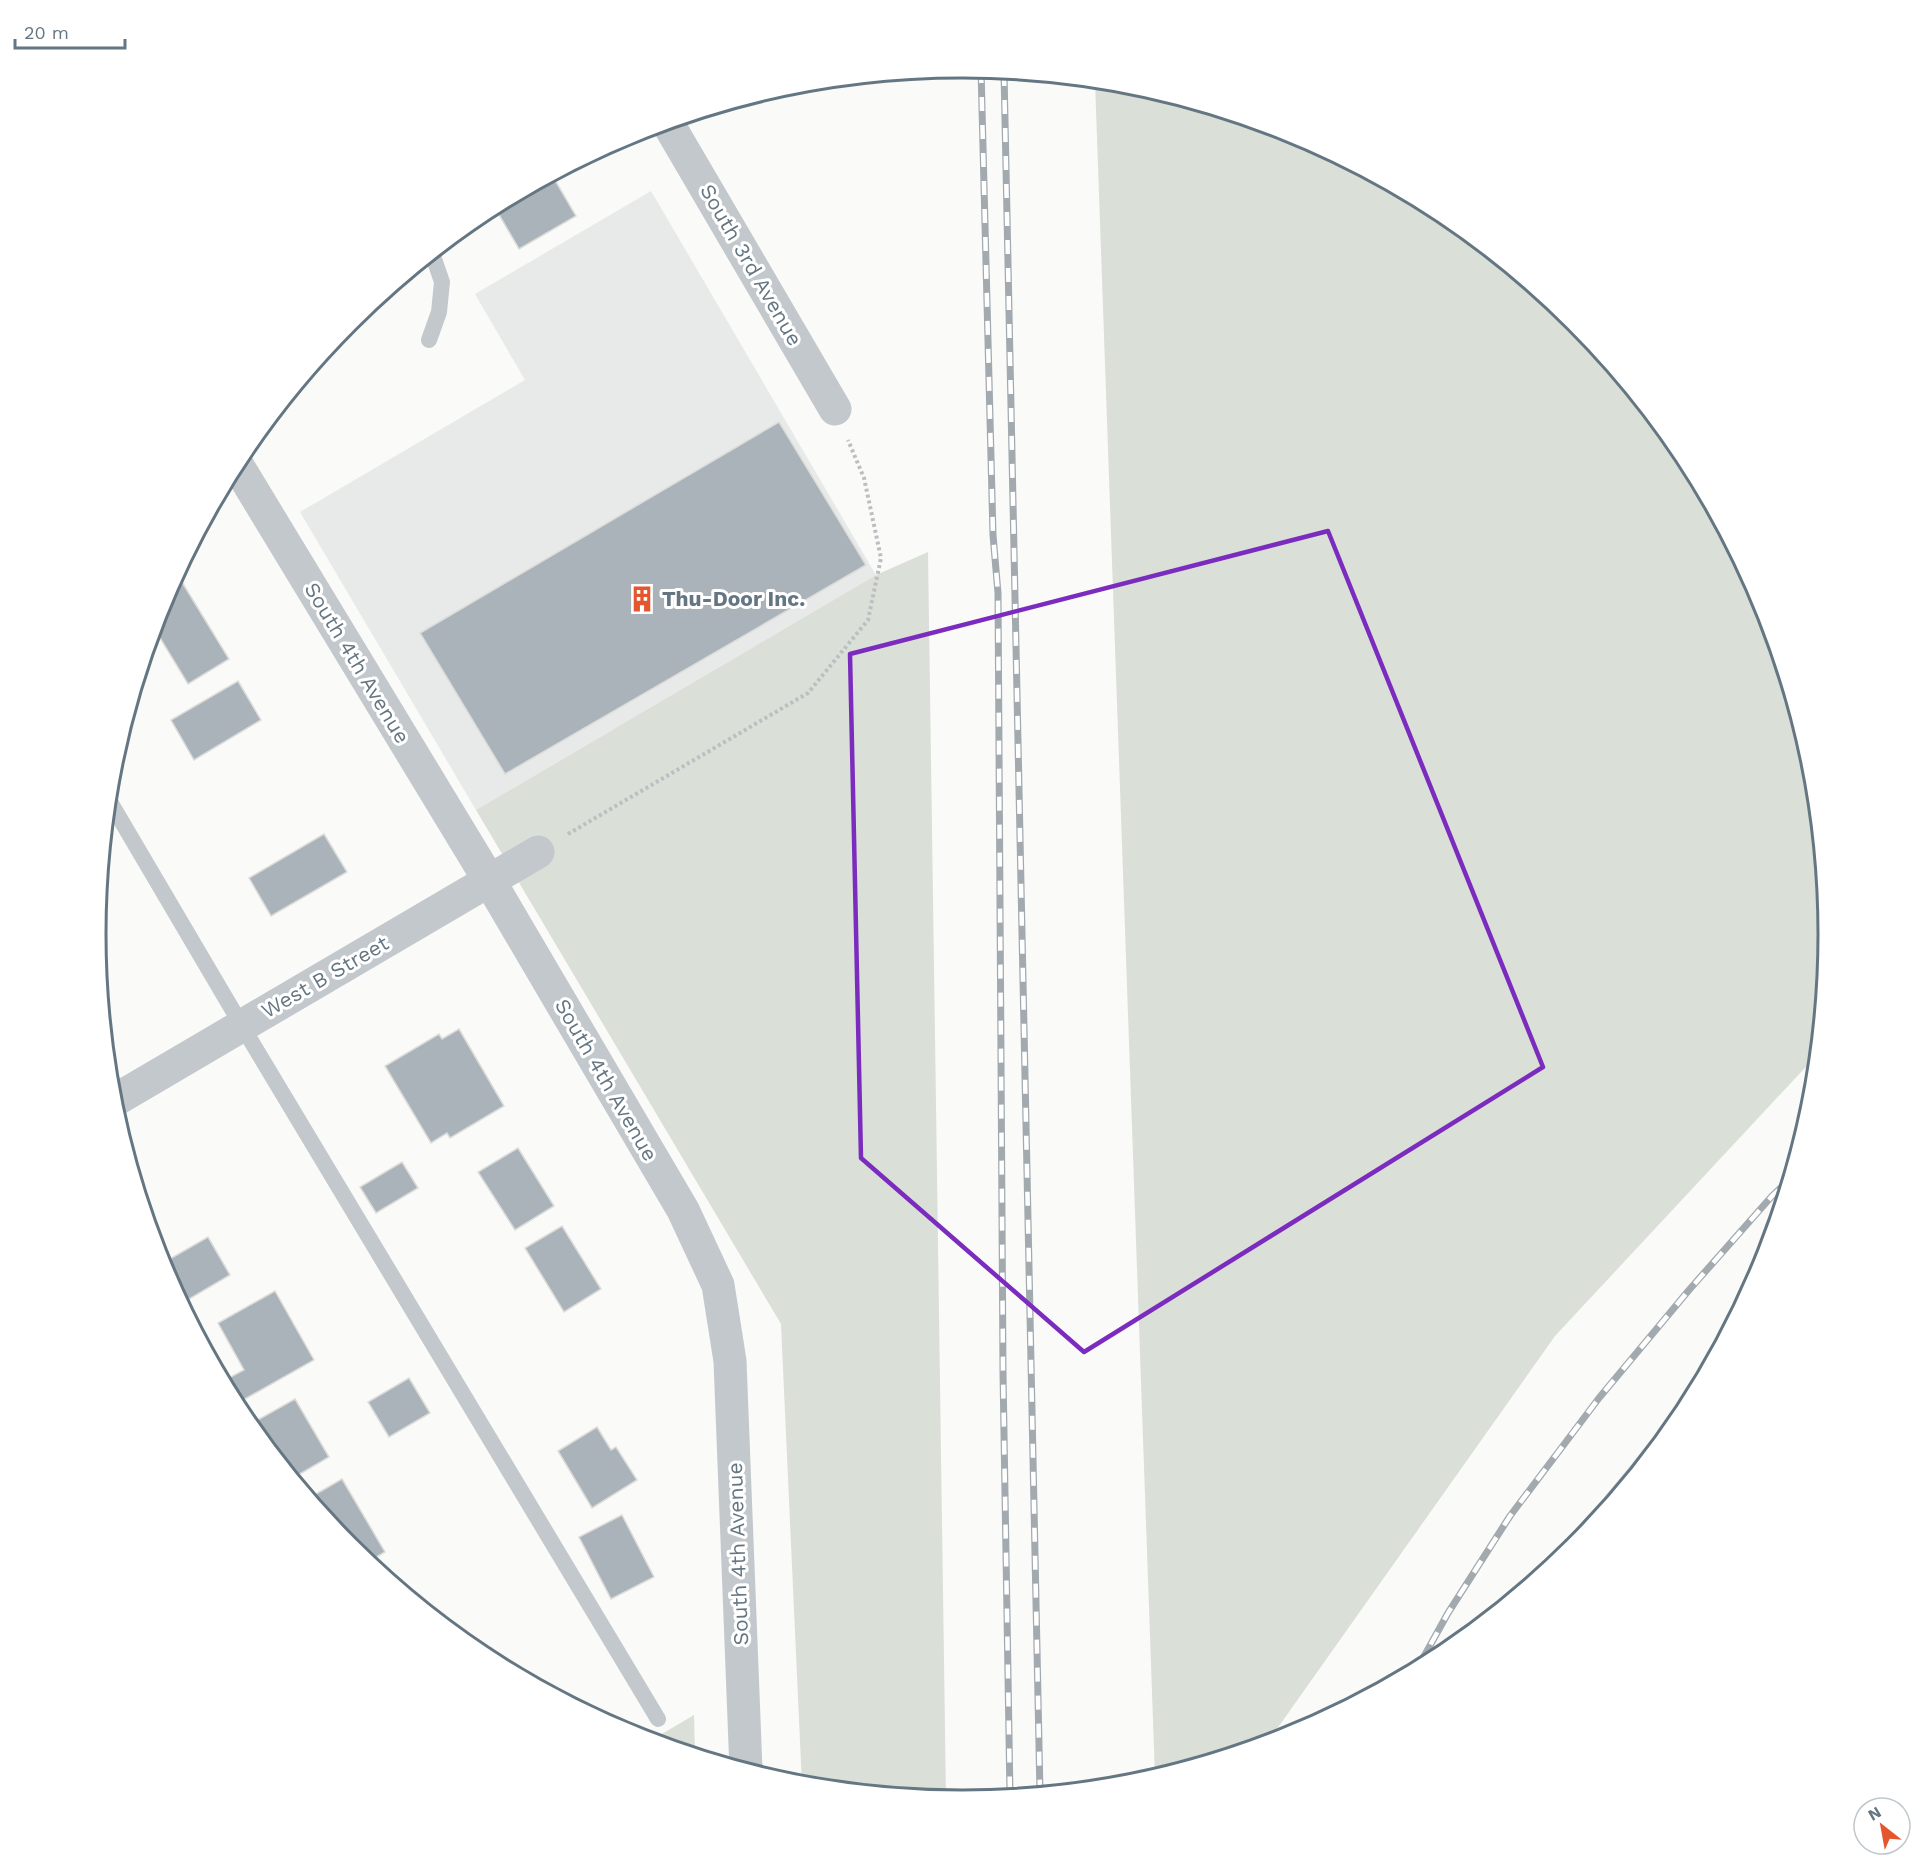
<svg xmlns="http://www.w3.org/2000/svg" width="1924" height="1868" font-family="'Work Sans',sans-serif">
<style>
.built{fill:#e8e9e9}
.green{fill:#dadfd7}
.building{fill:#aab3b9;stroke:#dcdcda;stroke-width:1.5}
.lines{fill:none;stroke-linecap:round;stroke-linejoin:round}
.path{stroke:#bbbfc2;stroke-width:4;stroke-dasharray:3 3;stroke-linecap:butt}
.service{stroke:#c3c8cc;stroke-width:16}
.minor{stroke:#c3c8cc;stroke-width:33}
.tertiary{stroke:#c3c8cc;stroke-width:33}
.rail-casing{stroke:#a2aab0;stroke-width:7}
.rail{stroke:#fff;stroke-width:4.5;stroke-dasharray:14;stroke-linecap:butt}
.marked{fill:none;stroke:#7b2cbf;stroke-width:4.5;stroke-linejoin:round}
.labels{text-anchor:middle;stroke-width:6;stroke-linejoin:round;paint-order:stroke}
.street-label{font-size:21px;fill:#657683;stroke:#fff}
.poi-label{font-size:21px;font-weight:bold;fill:#657683;stroke:#fff;text-anchor:start}
.rim{fill:none;stroke:#657683;stroke-width:3}
</style>
<rect width="100%" height="100%" fill="#fafaf8"/>
<!-- built -->
<path class="built" d="M651,191L876,575L476,810L300,512L525,380L475,294Z
M1703,1377L1682,1416L1574,1547L1538,1577Z"/>
<!-- green -->
<path class="green" d="M1095,81L1131,84L1294,134L1444,214L1575,322L1683,453L1763,603L1812,765L1828,934L1816,1056L1555,1336L1267,1743L1155,1777Z
M928,552L946,1799L802,1785L781,1324L476,810L876,575Z
M694,1715L695,1754L650,1741Z"/>
<!-- building -->
<path class="building" d="M552,175L576,216L519,249L494,206Z
M779,422L866,565L505,774L420,633Z
M177,574L229,659L188,684L154,628L162,602Z
M238,681L261,720L194,760L171,720Z
M324,834L347,872L271,916L249,878Z
M459,1029L504,1106L450,1138L447,1133L431,1143L385,1066L439,1034L442,1039Z
M518,1148L554,1206L515,1230L478,1172Z
M402,1162L418,1188L376,1213L360,1187Z
M562,1226L601,1289L564,1312L525,1248Z
M208,1237L230,1275L184,1302L173,1284L172,1285L161,1264Z
M275,1291L314,1360L236,1404L223,1381L244,1370L218,1323Z
M409,1378L430,1413L389,1437L368,1402Z
M295,1399L329,1457L293,1478L272,1453L254,1422Z
M597,1427L611,1450L616,1447L637,1480L592,1508L558,1451Z
M342,1479L385,1552L368,1562L349,1546L309,1498Z
M622,1515L654,1577L611,1599L579,1537Z
M492,1648L502,1666L481,1654Z"/>
<g class="lines">
<!-- path -->
<path class="path" d="M568,834L808,693L868,620L881,558L864,478L848,440"/>
<!-- service -->
<path class="service" d="M429,340L439,312L442,282L432,253
M109,800L242,1026L658,1719"/>
<!-- minor -->
<path class="minor" d="M667,122L835,409
M112,1102L538,852"/>
<!-- tertiary -->
<path class="tertiary" d="M236,463L489,880L683,1210L718,1285L730,1361L746,1770"/>
<!-- rail casing -->
<g class="rail-casing">
<path id="rail" d="M981,69L993,535L998,593L1003,1372L1010,1796
M1004,72L1040,1793
M1417,1669L1448,1613L1510,1516L1599,1398L1689,1290L1772,1196L1788,1181"/>
</g>
<!-- rail -->
<use href="#rail" class="rail"/>
</g>
<!-- marked area -->
<path class="marked" d="M1328,531L1543,1067L1084,1352L861,1158L850,654Z"/>
<!-- icons -->
<defs>
<g id="building-bare" transform="scale(2.07)"><path d="M-4-6H4V6H1V3H-1V6H-4ZM-2.5-4.3h1.7v1.8h-1.7ZM.8-4.3h1.7v1.8H.8ZM-2.5-1h1.7V.8h-1.7ZM.8-1h1.7V.8H.8Z" fill="#e4572e" stroke="#fff" stroke-width="2.5" paint-order="stroke"/></g>
</defs>
<g fill-rule="evenodd">
<use href="#building-bare" x="642" y="599"/>
</g>
<g class="labels">
<!-- street labels -->
<g class="street-label">
<text transform="translate(751 265) rotate(60)" y="7">South 3rd Avenue</text>
<text transform="translate(357 663) rotate(59)" y="7">South 4th Avenue</text>
<text transform="translate(325 977) rotate(-30)" y="7">West B Street</text>
<text transform="translate(606 1080) rotate(60)" y="7">South 4th Avenue</text>
<text transform="translate(738 1554) rotate(-92)" y="7">South 4th Avenue</text>
</g>
<!-- poi labels -->
<g class="poi-label">
<text x="662" y="606">Thu-Door Inc.</text>
</g>
</g>
<!-- crop -->
<path d="M0 0H1924V1868H0ZM106 934a856 856 0 1 1 1712 0a856 856 0 1 1-1712 0Z" fill="#fff" fill-rule="evenodd"/>
<path class="rim" d="M106 934a856 856 0 1 1 1712 0a856 856 0 1 1-1712 0Z"/>
<!-- north arrow -->
<g transform="translate(1882 1826) rotate(329)"><circle r="28" fill="#ffffff" stroke="#c1c8cd" stroke-width="1.5"/>
<path d="M0-4.5L10 22L0 15L-10 22Z" fill="#e4572e"/>
<text y="-9" font-size="16" font-weight="bold" text-anchor="middle" fill="#657683">N</text>
</g>
<!-- scale -->
<path d="M15 39v9h110v-9" fill="none" stroke="#657683" stroke-width="3"/>
<text x="24" y="39" font-size="18" fill="#657683" stroke="#ffffff" stroke-width="4.5" paint-order="stroke">20 m</text>
</svg>
